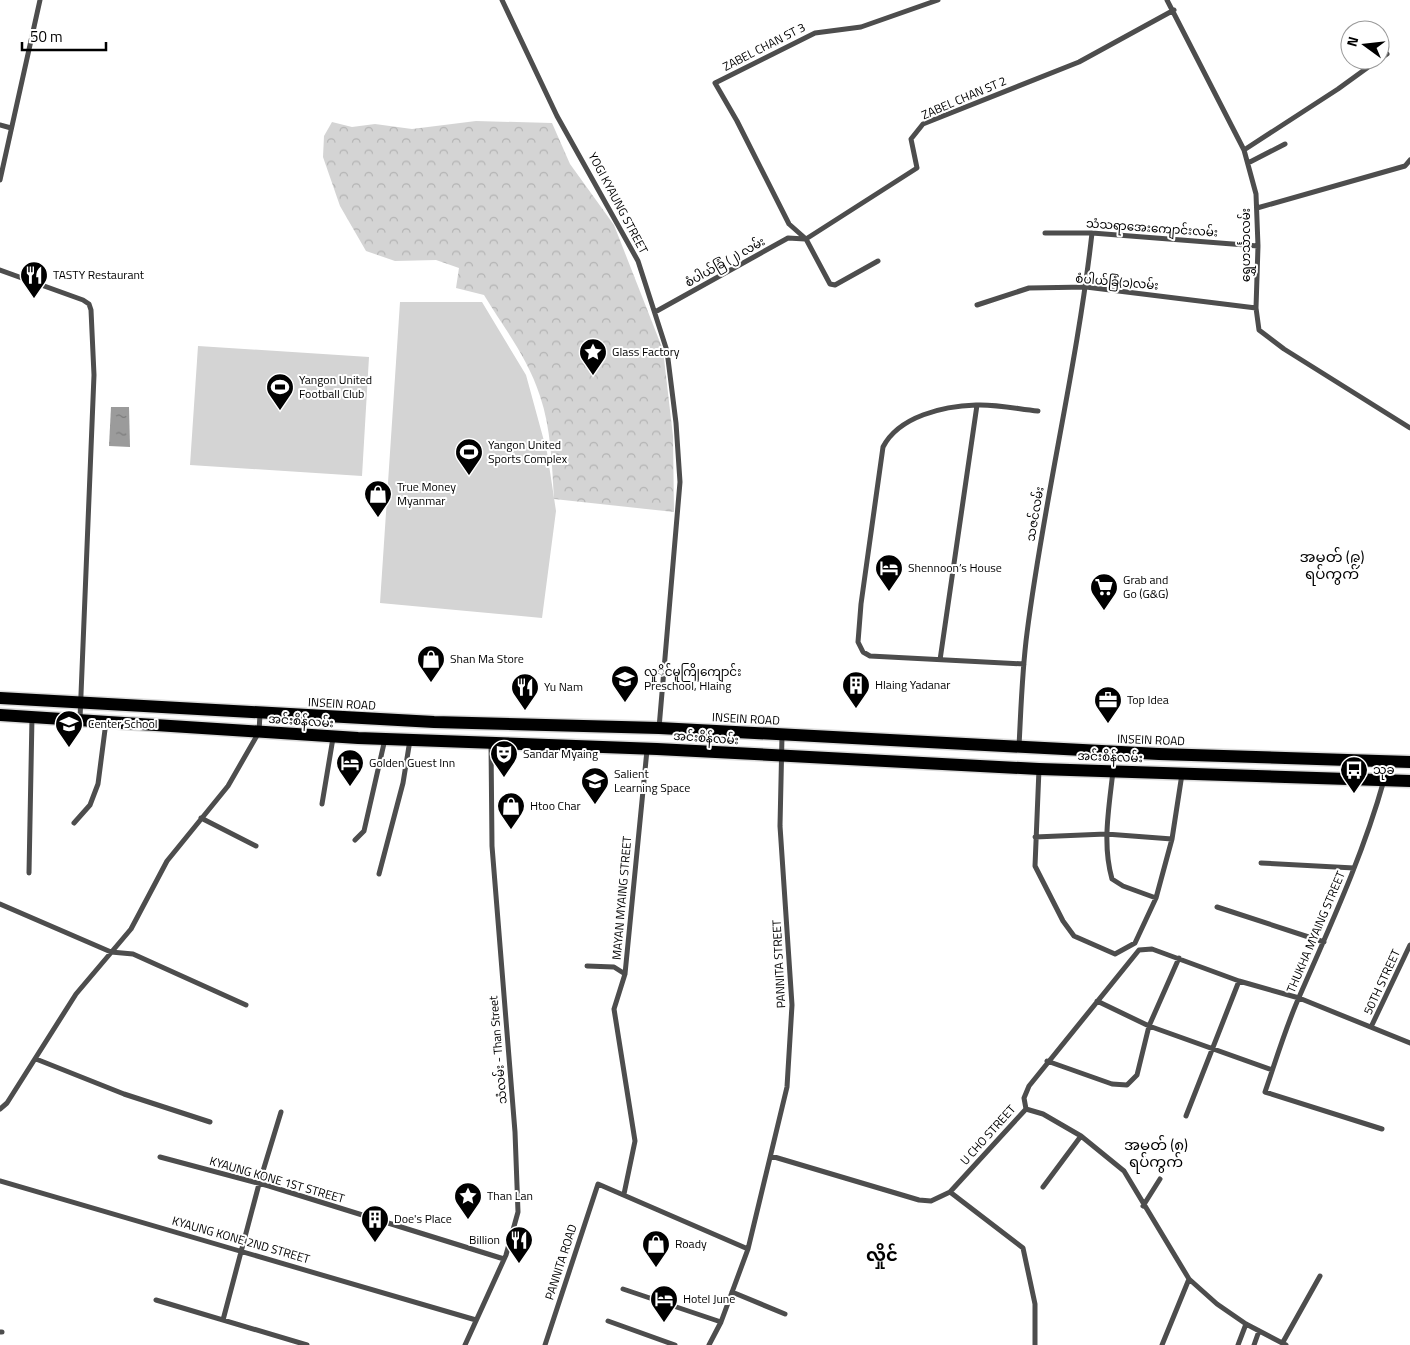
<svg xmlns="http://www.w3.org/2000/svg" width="1410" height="1345" font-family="'Titillium Web','Noto Sans Myanmar',sans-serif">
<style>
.forest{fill:url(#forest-crowns)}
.garden{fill:#d4d4d4}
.water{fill:url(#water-ripples)}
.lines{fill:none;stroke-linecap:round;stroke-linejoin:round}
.primary-casing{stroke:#dbdbdb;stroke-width:15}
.street{stroke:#4d4d4d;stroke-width:5}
.primary{stroke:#000;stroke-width:12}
.labels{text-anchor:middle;stroke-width:4;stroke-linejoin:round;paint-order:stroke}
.street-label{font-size:12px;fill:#000;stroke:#fff}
.poi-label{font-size:12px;fill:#000;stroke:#fff;text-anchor:start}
.quarter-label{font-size:15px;fill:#000;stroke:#fff}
.district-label{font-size:18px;font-weight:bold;fill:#000;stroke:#fff}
</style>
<defs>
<pattern id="forest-crowns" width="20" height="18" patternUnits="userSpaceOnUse" patternTransform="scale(1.25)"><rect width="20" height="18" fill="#d4d4d4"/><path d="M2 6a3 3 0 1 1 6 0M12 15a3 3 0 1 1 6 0" fill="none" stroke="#b4b4b4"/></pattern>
<pattern id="water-ripples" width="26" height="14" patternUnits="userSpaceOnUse" patternTransform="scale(1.25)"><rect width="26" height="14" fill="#9b9b9b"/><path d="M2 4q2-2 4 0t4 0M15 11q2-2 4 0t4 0" fill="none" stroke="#7c7c7c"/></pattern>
</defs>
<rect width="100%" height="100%" fill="#fff"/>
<!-- forest -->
<path class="forest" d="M476,121L552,123L570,164L614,225L663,350L673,436L674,512L554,499C552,465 551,428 540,396C528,358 504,328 484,295L456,288L459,268L436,260L395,261L366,251L340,206L323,157L324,136L332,122L352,127L375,124L412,129Z"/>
<!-- garden -->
<path class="garden" d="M400,302H482L526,375L547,452L556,511L542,618L380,603Z
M198,346L369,357L362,476L190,465Z"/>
<!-- water -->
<path class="water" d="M111,407H129L130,447L109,446Z"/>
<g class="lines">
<!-- primary casing -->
<g class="primary-casing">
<path id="primary" d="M0,698L434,722L659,728L1159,754L1410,762
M0,715L358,738L657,749L1039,769L1410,781"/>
</g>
<!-- street -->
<path class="street" d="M502,0L557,116L638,261L667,351L676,423L680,482L659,728
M1167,0L1244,150L1256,194L1258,246L1256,308L1259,330L1284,349L1410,428
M1380,59L1387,54
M0,125L11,128
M1244,150L1338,89L1378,60
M1248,163L1285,144
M0,180L40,0
M1257,208L1405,166L1410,160
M1045,233H1092L1258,246
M806,239L917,168L911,139L923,124L1079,62L1174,10
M878,261L835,285L830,284L806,239L789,224L737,121L715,83L815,33L861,27L938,0
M0,270L83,300L89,304L91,310L94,375L80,719
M977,305L1029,288L1086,287L1256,308
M655,312L788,238L805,239
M940,660L977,405
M1024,664L870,656L863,652L858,642L861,604L883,447C899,416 944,406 976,405C996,404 1018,409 1038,411
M1019,746C1021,709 1022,671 1027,633C1044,499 1077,367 1092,233
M1039,769L1035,866L1063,921L1074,936L1115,954L1135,943L1156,898L1172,839L1182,774
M1113,771C1109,808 1102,844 1112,879L1123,886L1156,898
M322,804L333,738
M201,818L256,846
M74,823L90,805L98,784L106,722
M1035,837L1106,834L1172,839
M355,840L364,831L385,739
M1261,863L1354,868
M29,873L32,717
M379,874L403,783L410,740
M0,904L111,952L133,954L246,1005
M1217,907L1324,942
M587,966L614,967L625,974
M1097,1001L1149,1026L1272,1070
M1371,1027L1410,945
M36,1059L124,1094L210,1122
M1047,1061L1112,1084L1127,1085L1137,1075L1149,1026L1179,958
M0,1109L7,1103L76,994L131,929L167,861L228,786L259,732L260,714
M1026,1109L1024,1098L1029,1086L1139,950L1152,949L1239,981L1299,998L1410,1043
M1026,1109L1043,1114L1081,1136L1124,1171L1189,1279L1217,1304L1246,1324L1286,1345
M1186,1116L1239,981
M1382,1129L1265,1092C1276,1060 1286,1026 1300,995C1331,924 1363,855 1384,780
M771,1156L919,1200L931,1201L950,1192L1026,1109
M160,1157L269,1186L504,1259
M0,1181L476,1320
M1043,1187L1081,1136
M950,1192L1023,1248L1035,1304V1345
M624,1194L635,1141L614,1009L625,974L647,750
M1143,1206L1160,1179
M623,1289L721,1322
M732,1292L785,1314
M156,1300L307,1345
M223,1320L259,1184L281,1112
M608,1321L675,1345
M0,1332H2
M1283,1342L1320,1276
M465,1345L506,1255L518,1212L515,1132L492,846L491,743
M545,1345L598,1184L748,1249
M709,1345L721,1322L748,1249L787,1087L792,1005L780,826L782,736
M1162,1345L1189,1279
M1238,1345L1246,1324
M1254,1345L1259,1331"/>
<!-- primary -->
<use href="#primary" class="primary"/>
</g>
<!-- icons -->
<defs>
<g id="restaurant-pin" transform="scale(1.4375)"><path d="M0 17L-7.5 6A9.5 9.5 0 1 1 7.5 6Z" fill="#000" stroke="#fff"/><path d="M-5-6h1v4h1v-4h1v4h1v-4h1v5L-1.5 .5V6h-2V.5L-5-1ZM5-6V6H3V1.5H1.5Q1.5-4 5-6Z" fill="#fff"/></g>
<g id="sight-pin" transform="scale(1.4375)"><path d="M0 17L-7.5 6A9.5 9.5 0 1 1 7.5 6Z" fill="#000" stroke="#fff"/><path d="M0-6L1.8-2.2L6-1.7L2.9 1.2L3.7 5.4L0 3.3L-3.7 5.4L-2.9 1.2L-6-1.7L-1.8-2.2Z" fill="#fff"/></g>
<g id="stadium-pin" transform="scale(1.4375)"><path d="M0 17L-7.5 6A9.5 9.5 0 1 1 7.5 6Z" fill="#000" stroke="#fff"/><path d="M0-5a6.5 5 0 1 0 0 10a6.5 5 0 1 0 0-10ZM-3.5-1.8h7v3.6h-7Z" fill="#fff"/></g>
<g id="shop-pin" transform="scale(1.4375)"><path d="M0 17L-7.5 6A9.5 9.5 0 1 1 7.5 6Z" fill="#000" stroke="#fff"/><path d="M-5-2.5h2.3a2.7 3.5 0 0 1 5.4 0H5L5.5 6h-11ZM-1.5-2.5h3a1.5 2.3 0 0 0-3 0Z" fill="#fff"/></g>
<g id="hotel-pin" transform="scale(1.4375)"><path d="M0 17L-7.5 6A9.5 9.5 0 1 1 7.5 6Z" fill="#000" stroke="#fff"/><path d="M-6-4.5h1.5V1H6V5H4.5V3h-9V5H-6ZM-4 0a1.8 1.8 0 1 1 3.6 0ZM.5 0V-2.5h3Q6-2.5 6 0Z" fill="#fff"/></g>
<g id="supermarket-pin" transform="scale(1.4375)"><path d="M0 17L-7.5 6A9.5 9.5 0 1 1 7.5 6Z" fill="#000" stroke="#fff"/><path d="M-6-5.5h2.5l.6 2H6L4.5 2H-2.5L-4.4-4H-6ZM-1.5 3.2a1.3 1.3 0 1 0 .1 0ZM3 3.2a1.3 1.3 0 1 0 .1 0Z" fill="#fff"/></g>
<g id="school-pin" transform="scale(1.4375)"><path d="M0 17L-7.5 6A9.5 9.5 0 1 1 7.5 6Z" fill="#000" stroke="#fff"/><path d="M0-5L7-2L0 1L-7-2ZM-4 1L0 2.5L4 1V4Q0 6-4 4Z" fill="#fff"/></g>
<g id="building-pin" transform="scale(1.4375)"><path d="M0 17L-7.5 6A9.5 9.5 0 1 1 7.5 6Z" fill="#000" stroke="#fff"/><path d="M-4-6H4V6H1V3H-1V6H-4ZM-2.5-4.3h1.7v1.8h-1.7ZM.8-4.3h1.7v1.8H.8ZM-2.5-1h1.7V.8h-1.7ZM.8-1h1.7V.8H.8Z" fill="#fff"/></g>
<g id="office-pin" transform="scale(1.4375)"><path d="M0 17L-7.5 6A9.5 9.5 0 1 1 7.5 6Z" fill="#000" stroke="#fff"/><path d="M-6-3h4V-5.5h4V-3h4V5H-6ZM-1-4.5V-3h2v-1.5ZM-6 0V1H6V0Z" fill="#fff"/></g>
<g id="theatre-pin" transform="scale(1.4375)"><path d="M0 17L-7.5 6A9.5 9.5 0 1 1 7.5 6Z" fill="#000" stroke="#fff"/><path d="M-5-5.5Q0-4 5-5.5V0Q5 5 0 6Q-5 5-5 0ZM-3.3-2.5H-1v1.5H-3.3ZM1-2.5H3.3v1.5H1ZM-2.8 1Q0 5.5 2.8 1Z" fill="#fff"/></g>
<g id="bus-pin" transform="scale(1.4375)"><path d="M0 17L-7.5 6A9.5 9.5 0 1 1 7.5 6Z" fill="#000" stroke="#fff"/><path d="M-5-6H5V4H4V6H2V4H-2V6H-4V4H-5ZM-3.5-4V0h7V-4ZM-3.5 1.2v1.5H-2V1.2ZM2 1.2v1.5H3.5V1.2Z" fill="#fff"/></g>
</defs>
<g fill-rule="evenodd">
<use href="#restaurant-pin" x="34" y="275"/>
<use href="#sight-pin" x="593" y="352"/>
<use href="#stadium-pin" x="280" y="387"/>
<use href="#stadium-pin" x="469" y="452"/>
<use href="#shop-pin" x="378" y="494"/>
<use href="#hotel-pin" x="889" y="568"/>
<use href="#supermarket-pin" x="1104" y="587"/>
<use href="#shop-pin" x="431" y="659"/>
<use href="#school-pin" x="625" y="679"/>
<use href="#building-pin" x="856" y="685"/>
<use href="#restaurant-pin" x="525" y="687"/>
<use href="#office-pin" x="1108" y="700"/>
<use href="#school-pin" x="69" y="724"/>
<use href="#theatre-pin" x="504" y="754"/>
<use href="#hotel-pin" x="350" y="763"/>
<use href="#bus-pin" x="1354" y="770"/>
<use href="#school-pin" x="595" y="781"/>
<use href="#shop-pin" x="511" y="806"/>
<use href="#sight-pin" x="468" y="1196"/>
<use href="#building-pin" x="375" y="1219"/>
<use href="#restaurant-pin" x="519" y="1240"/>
<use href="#shop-pin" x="656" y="1244"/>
<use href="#hotel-pin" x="664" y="1299"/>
</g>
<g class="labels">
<!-- street labels -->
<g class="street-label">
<text transform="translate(764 47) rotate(-27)" y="4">ZABEL CHAN ST 3</text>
<text transform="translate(964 98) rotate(-23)" y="4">ZABEL CHAN ST 2</text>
<text transform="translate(618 203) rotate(62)" y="4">YOGI KYAUNG STREET</text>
<text transform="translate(1152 228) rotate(4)" y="4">သံသရာအေးကျောင်းလမ်း</text>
<text transform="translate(1246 245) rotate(-90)" y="4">ရွှေဟင်္သာလမ်း</text>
<text transform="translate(725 262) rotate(-29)" y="4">စံပါယ်ခြံ (၂) လမ်း</text>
<text transform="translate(1117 282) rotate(5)" y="4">စံပါယ်ခြံ(၁)လမ်း</text>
<text transform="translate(1035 514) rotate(-80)" y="4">သဇင်လမ်း</text>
<text transform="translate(342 704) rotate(3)" y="4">INSEIN ROAD</text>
<text transform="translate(746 719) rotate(3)" y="4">INSEIN ROAD</text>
<text transform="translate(301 721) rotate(4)" y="4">အင်းစိန်လမ်း</text>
<text transform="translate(706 738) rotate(4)" y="4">အင်းစိန်လမ်း</text>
<text transform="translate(1151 740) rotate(2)" y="4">INSEIN ROAD</text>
<text transform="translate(1110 757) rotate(2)" y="4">အင်းစိန်လမ်း</text>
<text transform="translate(622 898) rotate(-85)" y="4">MAYAN MYAING STREET</text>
<text transform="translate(1316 932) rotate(-67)" y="4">THUKHA MYAING STREET</text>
<text transform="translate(779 964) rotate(-93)" y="4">PANNITA STREET</text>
<text transform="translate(1382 982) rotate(-65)" y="4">50TH STREET</text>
<text transform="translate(498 1050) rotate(-95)" y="4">သံလမ်း - Than Street</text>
<text transform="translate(988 1135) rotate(-48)" y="4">U CHO STREET</text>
<text transform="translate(277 1180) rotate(16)" y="4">KYAUNG KONE 1ST STREET</text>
<text transform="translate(241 1240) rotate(16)" y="4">KYAUNG KONE 2ND STREET</text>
<text transform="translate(561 1262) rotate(-72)" y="4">PANNITA ROAD</text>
</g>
<!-- poi labels -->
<g class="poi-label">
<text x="53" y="279">TASTY Restaurant</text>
<text x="612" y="356">Glass Factory</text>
<text x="299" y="384">Yangon United<tspan x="299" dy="14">Football Club</tspan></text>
<text x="488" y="449">Yangon United<tspan x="488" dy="14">Sports Complex</tspan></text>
<text x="397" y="491">True Money<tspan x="397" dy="14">Myanmar</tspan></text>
<text x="908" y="572">Shennoon’s House</text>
<text x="1123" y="584">Grab and<tspan x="1123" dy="14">Go (G&amp;G)</tspan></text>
<text x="450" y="663">Shan Ma Store</text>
<text x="644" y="676">လှုိင်မူကြိုကျောင်း<tspan x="644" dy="14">Preschool, Hlaing</tspan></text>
<text x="875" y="689">Hlaing Yadanar</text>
<text x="544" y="691">Yu Nam</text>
<text x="1127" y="704">Top Idea</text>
<text x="88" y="728">Center School</text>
<text x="523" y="758">Sandar Myaing</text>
<text x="369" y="767">Golden Guest Inn</text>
<text x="1373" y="774">သုခ</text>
<text x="614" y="778">Salient<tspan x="614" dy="14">Learning Space</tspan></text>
<text x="530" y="810">Htoo Char</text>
<text x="487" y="1200">Than Lan</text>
<text x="394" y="1223">Doe's Place</text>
<text x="500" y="1244" text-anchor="end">Billion</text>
<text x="675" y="1248">Roady</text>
<text x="683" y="1303">Hotel June</text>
</g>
<!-- quarter labels -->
<g class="quarter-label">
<text x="1332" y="562">အမှတ် (၉)<tspan x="1332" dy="17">ရပ်ကွက်</tspan></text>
<text x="1156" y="1150">အမှတ် (၈)<tspan x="1156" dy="17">ရပ်ကွက်</tspan></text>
</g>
<!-- district labels -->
<g class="district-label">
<text x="882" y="1261">လှိုင်</text>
</g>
</g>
<!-- north arrow -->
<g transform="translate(1365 45) rotate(285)"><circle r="24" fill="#ffffff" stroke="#999999"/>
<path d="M0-4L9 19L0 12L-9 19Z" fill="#000000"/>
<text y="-8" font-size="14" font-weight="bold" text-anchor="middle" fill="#000000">N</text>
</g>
<!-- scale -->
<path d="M22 42v8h84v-8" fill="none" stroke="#000000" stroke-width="2.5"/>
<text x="30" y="42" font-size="15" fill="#000000" stroke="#ffffff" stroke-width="4" paint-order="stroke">50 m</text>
</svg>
